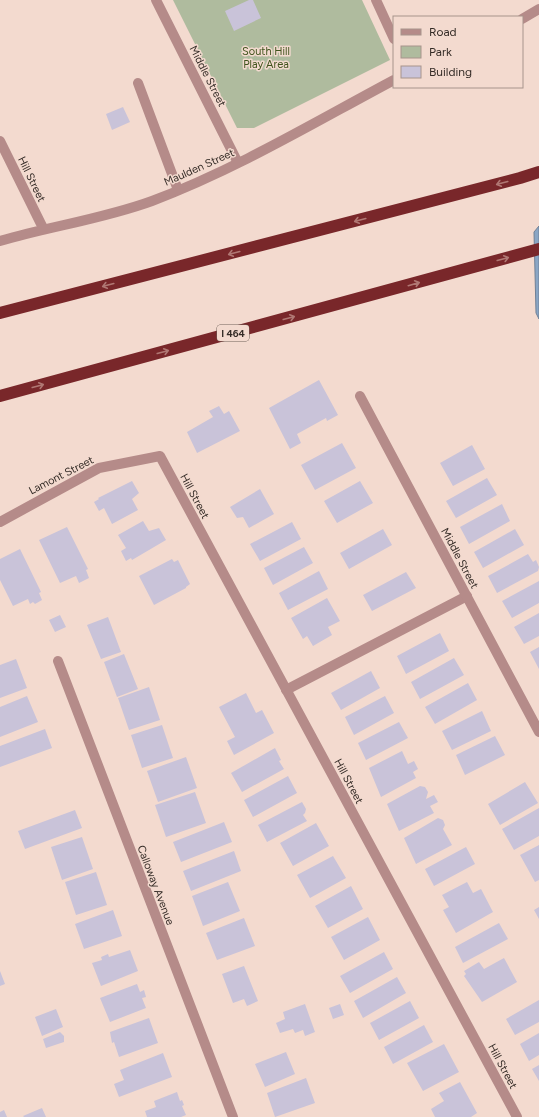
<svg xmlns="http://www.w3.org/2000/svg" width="539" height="1117" font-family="Figtree,sans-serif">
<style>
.green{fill:#afbb9e}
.water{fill:#8aa6c5;stroke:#708196}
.building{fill:#c9c3d9}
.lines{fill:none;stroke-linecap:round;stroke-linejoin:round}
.lane{stroke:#b58b89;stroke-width:10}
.street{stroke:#b58b89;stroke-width:10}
.highway{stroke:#79272a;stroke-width:12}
.oneway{stroke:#b07874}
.labels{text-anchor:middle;stroke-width:3;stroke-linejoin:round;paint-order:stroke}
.shield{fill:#f3dacf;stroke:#6e6059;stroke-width:1}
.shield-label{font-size:10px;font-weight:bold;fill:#352c27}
.park-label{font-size:11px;fill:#40541d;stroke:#f3dacf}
.street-label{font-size:11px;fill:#352c27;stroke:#f3dacf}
</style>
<rect width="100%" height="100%" fill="#f3dacf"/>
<!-- green -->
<path class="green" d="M173,0H362L390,60L254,128H237Z"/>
<!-- water -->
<path class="water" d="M539,226V319L536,313L534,232Z"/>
<!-- building -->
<path class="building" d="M249,0H253L261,18L234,31L225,11Z
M123,107L130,122L112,130L106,114Z
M319,380L338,415L327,421L326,418L297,434L301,443L290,449L269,408Z
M219,406L224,414L229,411L240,431L197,453L187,432L213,417L209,411Z
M342,443L356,468L315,490L301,465Z
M472,445L485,469L453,486L440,463Z
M487,478L497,495L456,518L446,501Z
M132,481L139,493L132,499L138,510L112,524L104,508L99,511L94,502L99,499L98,498Z
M360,481L373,503L337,523L324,501Z
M260,489L274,514L249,528L243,517L237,518L230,507Z
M502,504L510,521L469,544L460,527Z
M143,521L149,531L159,528L166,540L132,560L131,558L126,561L121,551L126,548L118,535Z
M292,522L301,539L260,561L250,544Z
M67,527L88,569L86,570L89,578L79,583L76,576L60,583L39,540Z
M383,529L392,545L349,569L340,553Z
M515,529L524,545L483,568L474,552Z
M304,547L313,563L273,585L264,568Z
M20,549L41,592L39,593L42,600L35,604L33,602L30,604L28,599L13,606L0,580V559Z
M528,554L533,562L536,560L539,567L538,571L497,593L488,576Z
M172,559L174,562L178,560L190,584L186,587V588L154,605L139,576Z
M319,571L328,589L288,610L279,593Z
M406,572L416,588L372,611L363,595Z
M539,581V603L512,618L502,601Z
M327,598L340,621L328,627L332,635L313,646L307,636L303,639L291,618Z
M539,613V636L524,644L514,627Z
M60,615L66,627L55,632L49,620Z
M108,617L121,652L101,659L87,625Z
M440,633L449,651L406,674L397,656Z
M539,647V669L530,652Z
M124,654L138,689L117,697L104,662Z
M454,658L464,675L420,699L411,682Z
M16,659L27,688L0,698V665Z
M371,671L380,688L341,710L331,693Z
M468,683L477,700L435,724L425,707Z
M149,687L160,720L129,730L118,698Z
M246,693L256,713L262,710L274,733L234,755L227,741L235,737L219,707Z
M27,696L38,722L0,737V707Z
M385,696L394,713L354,735L345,717Z
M482,711L491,731L452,750L442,731Z
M399,722L408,738L366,760L358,743Z
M162,725L173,758L142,768L131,735Z
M45,729L52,748L0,767V746Z
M495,736L505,755L465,775L456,755Z
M275,748L281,760L279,761L284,769L242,792L231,773Z
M402,751L408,764L414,761L418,769L413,772L416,778L381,797L369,768Z
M186,757L197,788L158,802L147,771Z
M288,776L297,793L253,817L244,800Z
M525,782L538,803L500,825L488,804Z
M420,786L425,787L428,792L426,799L434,795L438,802L430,806L434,813L399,831L387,804Z
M195,792L206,823L166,837L155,805Z
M302,802L306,809L305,813L303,815L307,821L267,842L258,825Z
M539,808V836L514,850L502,829Z
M75,810L82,828L25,849L18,831Z
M438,818L443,820L445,825L443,829L452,845L416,864L404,838Z
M224,822L232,842L181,862L173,842Z
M316,823L329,846L293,866L280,843Z
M82,837L93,869L62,880L51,847Z
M539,845V880L535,882L520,855Z
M466,847L475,864L434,886L425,869Z
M234,851L241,871L191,891L183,871Z
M333,856L346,878L310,898L297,875Z
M96,872L107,905L76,915L65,882Z
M228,882L240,911L203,926L192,896Z
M467,882L473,893L481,889L493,912L456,933L443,910L449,907L442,895Z
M351,886L363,909L328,928L315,906Z
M539,907V919L534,910Z
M113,910L122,936L84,949L75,924Z
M368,917L380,940L344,960L331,937Z
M244,918L255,946L217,960L206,933Z
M499,923L508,939L463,963L455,947Z
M130,950L138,971L101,986L92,963L102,960L101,957L108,954L109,957Z
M384,952L393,969L350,993L340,976Z
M504,958L517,982L482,1002L464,976L466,974L464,971L479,962L484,969Z
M244,966L258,1001L247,1006L244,999L233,1003L222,974Z
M0,971L5,984L0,986Z
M397,977L406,993L363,1018L354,1001Z
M137,984L140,992L144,990L146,997L142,998L146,1008L110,1022L100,998Z
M539,1000V1022L515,1035L506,1019Z
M410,1001L419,1018L379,1040L370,1023Z
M305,1004L315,1032L305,1036L303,1030L295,1033L293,1029L280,1033L276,1023L285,1019L283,1012Z
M340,1004L344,1015L333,1019L329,1008Z
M56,1009L63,1027L42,1036L35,1017Z
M149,1018L158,1043L119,1057L114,1042L112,1043L110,1032Z
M424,1025L433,1042L393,1064L384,1047Z
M60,1032L64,1036V1042L46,1048L43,1039Z
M539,1033V1055L529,1061L520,1044Z
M444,1044L459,1072L423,1091L407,1063Z
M286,1052L295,1074L265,1087L255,1064Z
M163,1053L172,1077L119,1097L114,1084L124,1080L120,1070Z
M539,1065V1081L532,1069Z
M306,1078L315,1103L275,1117L267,1093Z
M460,1082L477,1113L471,1117H435L431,1109L444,1101L439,1093Z
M177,1092L180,1101L182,1100L184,1105L182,1106L186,1115L181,1117H147L145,1111L156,1107L154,1101Z
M42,1108L46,1117H24L23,1116Z
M4,1110L7,1117H0V1112Z"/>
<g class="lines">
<!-- lane -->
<path class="lane" d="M138,83L178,190
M286,690L467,596"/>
<!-- street -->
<path class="street" d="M156,0L238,163
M376,0L394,39
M522,19L539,9
M0,141L43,228
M0,241C51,226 103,219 152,201C237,169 315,122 394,80
M360,396L539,732
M0,522L99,468L160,456L517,1117
M58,661L233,1117"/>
<!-- highway -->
<path class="highway" d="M0,313L520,178L539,172
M0,396L539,249"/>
</g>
<!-- one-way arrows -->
<defs><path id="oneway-shaft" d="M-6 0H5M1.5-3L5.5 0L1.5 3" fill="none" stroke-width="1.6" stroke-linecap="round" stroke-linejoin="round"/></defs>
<g class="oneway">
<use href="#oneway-shaft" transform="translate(502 183) rotate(165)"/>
<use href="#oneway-shaft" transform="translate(360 220) rotate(165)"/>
<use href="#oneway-shaft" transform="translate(234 253) rotate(165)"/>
<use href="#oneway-shaft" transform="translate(503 259) rotate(-15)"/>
<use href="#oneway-shaft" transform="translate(414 284) rotate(-16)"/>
<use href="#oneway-shaft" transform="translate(108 285) rotate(165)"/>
<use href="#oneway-shaft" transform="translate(289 318) rotate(-15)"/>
<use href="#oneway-shaft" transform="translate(163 352) rotate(-15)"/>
<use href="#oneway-shaft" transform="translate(38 386) rotate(-15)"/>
</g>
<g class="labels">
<!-- shield labels -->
<rect class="shield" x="217" y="325" width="32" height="16" rx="3"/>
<g class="shield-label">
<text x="233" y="337">I 464</text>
</g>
<!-- park labels -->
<g class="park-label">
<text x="266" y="55">South Hill<tspan x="266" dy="13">Play Area</tspan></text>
</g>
<!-- street labels -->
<g class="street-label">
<text transform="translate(208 76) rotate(63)" y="4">Middle Street</text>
<text transform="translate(199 167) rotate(-24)" y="4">Maulden Street</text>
<text transform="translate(32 179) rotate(64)" y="4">Hill Street</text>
<text transform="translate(61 475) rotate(-27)" y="4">Lamont Street</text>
<text transform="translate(195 496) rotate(62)" y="4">Hill Street</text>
<text transform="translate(460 558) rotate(62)" y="4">Middle Street</text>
<text transform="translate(349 781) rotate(62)" y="4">Hill Street</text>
<text transform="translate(156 885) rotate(69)" y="4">Calloway Avenue</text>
<text transform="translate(503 1066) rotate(62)" y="4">Hill Street</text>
</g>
</g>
<!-- legend -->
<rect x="393" y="16" width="130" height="72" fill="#f3dacf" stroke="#a7948c"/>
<rect x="401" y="29" width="20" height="6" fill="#b58b89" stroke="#a7948c"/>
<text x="429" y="36" font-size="12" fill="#352c27">Road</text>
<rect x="401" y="46" width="20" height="12" fill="#afbb9e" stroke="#a7948c"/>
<text x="429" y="56" font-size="12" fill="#352c27">Park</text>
<rect x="401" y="66" width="20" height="12" fill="#c9c3d9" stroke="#a7948c"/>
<text x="429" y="76" font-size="12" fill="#352c27">Building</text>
</svg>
